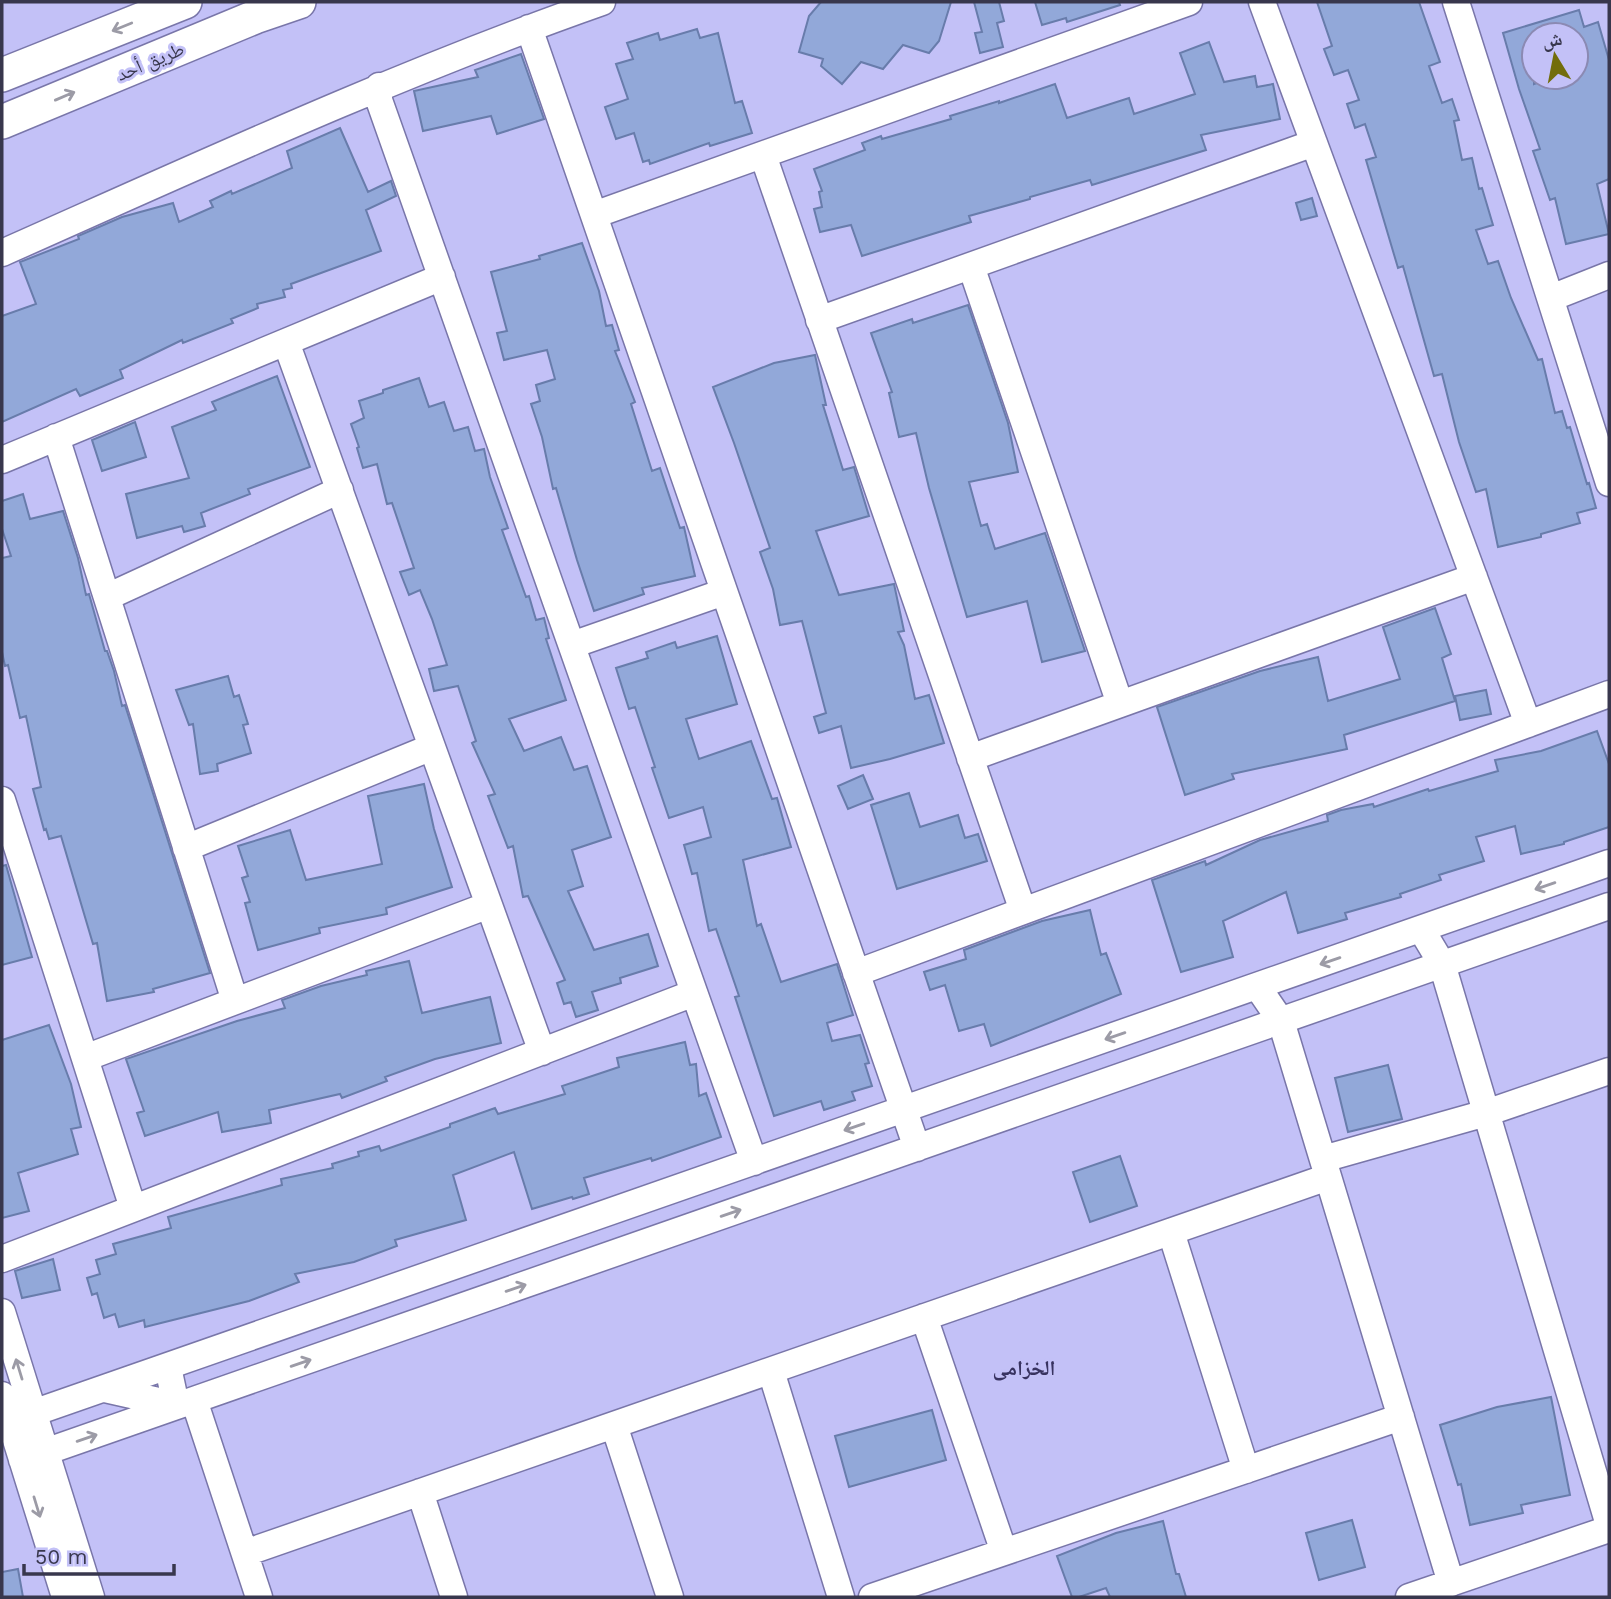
<svg xmlns="http://www.w3.org/2000/svg" width="1611" height="1599" font-family="'Work Sans','Noto Naskh Arabic',sans-serif">
<style>
.building{fill:#92a8d9;stroke:#687cab;stroke-width:2;fill-rule:evenodd}
.lines{fill:none;stroke-linecap:round;stroke-linejoin:round}
.minor-casing{stroke:#7976a9;stroke-width:29}
.major-casing{stroke:#7976a9;stroke-width:36}
.minor{stroke:#fff;stroke-width:26}
.major{stroke:#fff;stroke-width:33}
.oneway{stroke:#9c9ba6}
.labels{text-anchor:middle;stroke-width:6;stroke-linejoin:round;paint-order:stroke}
.street-label{font-size:19px;fill:#38374d;stroke:#c3c1f7}
.neighbourhood-label{font-size:21px;font-weight:bold;fill:#383360;stroke:#c3c1f7}
</style>
<rect width="100%" height="100%" fill="#c3c1f7"/>
<!-- building -->
<path class="building" d="M821,2H951L939,41L929,53L903,45L883,69L861,62L842,84L821,66L823,59L799,52L809,16Z
M974,2H999L1004,21L997,23L1003,47L980,53L975,33L982,32Z
M1035,2H1119L1120,5L1067,22L1066,18L1042,25Z
M1317,2H1419L1440,62L1429,66L1442,103L1452,99L1459,120L1454,121L1462,160L1472,158L1479,189L1482,188L1493,225L1476,230L1488,264L1498,261L1511,298L1538,360L1542,359L1555,413L1562,411L1567,428L1570,427L1587,484L1589,483L1596,508L1577,513L1580,523L1541,534V537L1498,547L1486,489L1476,492L1459,442L1442,374L1434,376L1403,266L1398,268L1366,160L1376,157L1365,124L1355,128L1347,104L1359,100L1348,70L1334,75L1324,49L1332,46Z
M1579,10L1584,27L1598,22L1609,60V179L1597,184L1609,234L1566,244L1555,198L1550,200L1533,151L1540,149L1519,89L1503,33ZM1534,35H1576V77H1553L1534,84Z
M697,29L700,38L718,33L735,103L742,101L752,133L710,146L709,143L650,164L649,160L643,162L634,133L616,139L605,107L628,99L616,64L633,59L627,43L658,33L660,40Z
M1209,42L1224,82L1255,76L1257,87L1273,84L1280,119L1201,135L1206,150L1092,185L1090,180L1030,197V199L969,216L971,222L862,256L851,225L820,232L814,209L822,207L819,192L822,191L814,169L865,150L862,143L881,136L882,139L951,119L950,116L999,101V103L1055,84L1067,118L1129,98L1134,114L1195,94L1180,53Z
M521,54L544,119L497,134L491,116L423,131L414,91L478,77L475,70Z
M340,128L368,192L391,181L396,196L366,210L381,251L291,284L292,288L283,290L285,297L257,304L258,308L231,319L233,323L183,343L182,340L120,370L123,378L80,396L76,389L2,422V316L36,304L20,262L79,239L78,236L122,217L173,203L179,222L213,207L210,201L231,191L232,194L292,168L287,151Z
M1312,198L1317,216L1301,220L1296,203Z
M582,243L599,291L606,326L612,325L619,350L615,351L635,402L631,404L652,471L660,468L680,528L684,527L695,576L642,588L644,594L594,611L577,560L556,488L553,489L542,437L531,404L540,401L536,385L555,379L547,350L504,360L497,333L507,331L491,272L540,259L539,256Z
M968,305L1008,423L1018,472L969,482L981,526L987,524L995,549L1045,533L1085,651L1042,662L1027,601L967,617L929,488L916,433L899,437L889,393L892,392L871,333L912,319L913,323Z
M815,355L826,405H823L843,470L854,467L869,516L816,531L839,595L894,584L904,631L898,632L904,645L915,699L929,695L944,743L890,759L851,768L841,726L819,733L814,717L826,713L802,621L780,625L773,589L760,552L770,548L734,443L713,387L774,363Z
M277,376L310,467L248,489L250,494L201,513L205,526L184,532L182,526L137,538L126,494L189,478L172,427L216,410L212,402Z
M419,378L429,407L444,402L454,431L468,427L475,451L484,449L490,477L508,528L502,530L526,597L529,596L536,620L544,618L549,638L546,639L566,700L509,719L524,751L561,737L574,770L587,766L611,837L572,850L583,886L568,891L594,950L648,934L658,966L620,978L621,983L592,992L598,1010L576,1017L571,1002L564,1004L557,983L565,980L528,896L523,897L513,846L508,848L488,796L495,794L472,743L476,741L458,686L434,691L429,669L447,665L432,619L420,590L409,595L400,572L414,568L392,503L387,504L377,464L363,468L357,448L359,447L351,424L364,418L359,401L383,393V390Z
M135,422L146,457L102,471L92,440Z
M23,494L30,519L63,511L78,558L86,595L89,594L105,651H107L114,671L122,706L125,705L210,973L153,989L154,992L107,1001L97,943L93,944L61,836L49,839L46,829L44,830L33,789L41,787L26,716L20,718L8,665L5,666L2,652V558L11,556L2,529V501Z
M1435,608L1451,654L1442,658L1455,701L1344,735L1347,749L1232,774L1234,779L1185,795L1157,707L1260,671L1318,657L1328,701L1400,679L1383,627Z
M717,636L737,704L686,719L699,759L751,741L772,799L777,798L791,847L743,860L757,926L761,924L781,982L837,964L853,1015L827,1023L832,1041L860,1035L869,1063L865,1064L872,1086L852,1092L855,1100L824,1110L821,1101L774,1116L735,997L739,996L716,929L709,931L697,873L692,874L684,845L711,837L703,807L669,818L652,768L655,767L635,707L629,709L616,668L648,658L646,652L675,642L677,648Z
M228,676L234,697L239,695L248,724L243,725L251,753L217,764L218,771L200,774L193,724L189,725L176,690Z
M1486,690L1491,714L1460,720L1455,696Z
M1597,731L1609,764V827L1564,842V844L1521,854L1515,826L1476,837L1484,861L1439,875L1441,880L1400,894L1401,897L1345,913L1347,919L1298,933L1286,892L1223,921L1233,957L1181,972L1152,880L1205,861L1206,865L1260,840L1328,821L1327,815L1341,810L1373,804L1374,807L1428,789L1429,791L1498,771L1495,760L1541,751Z
M863,775L873,799L848,809L838,786Z
M424,784L434,829L452,887L386,908L387,914L319,928L320,933L258,950L245,903L250,902L242,878L248,876L238,846L290,830L306,880L382,864L368,796Z
M909,793L920,827L958,815L965,838L978,834L987,861L897,889L871,805Z
M6,865L32,957L2,965V866Z
M1090,910L1101,955L1106,953L1121,994L991,1046L984,1024L959,1031L945,985L930,990L924,972L966,959L964,950L1042,921Z
M409,961L422,1013L490,997L501,1043L435,1059L385,1077L387,1081L342,1098L340,1094L269,1110L271,1123L222,1132L218,1112L145,1136L137,1113L144,1111L126,1059L237,1021L285,1008L282,1000L321,986L367,975L366,971Z
M49,1025L71,1084L81,1127L71,1129L78,1154L18,1173L29,1211L2,1218V1040Z
M685,1042L690,1065L696,1064L699,1096L706,1093L721,1137L652,1161L651,1158L584,1178L589,1194L573,1199L572,1197L532,1209L514,1152L453,1175L466,1220L395,1240L397,1246L354,1262L295,1274L299,1282L249,1301L145,1327L144,1320L119,1327L115,1314L104,1318L97,1293L92,1295L87,1278L100,1274L96,1260L116,1254L113,1244L171,1228L168,1217L282,1185L281,1179L333,1168L332,1164L359,1156L358,1152L379,1146L381,1151L450,1127V1124L495,1108L498,1114L565,1094L562,1086L619,1067L617,1058Z
M1388,1065L1402,1119L1348,1132L1335,1078Z
M1120,1156L1137,1206L1090,1222L1073,1172Z
M53,1259L60,1290L22,1298L15,1271Z
M1551,1397L1570,1495L1521,1505L1523,1513L1470,1525L1461,1484L1458,1485L1440,1425L1497,1407Z
M932,1410L946,1460L849,1487L835,1436Z
M1352,1520L1365,1567L1319,1580L1306,1533Z
M1163,1521L1176,1574H1179L1186,1597H1110L1106,1588L1079,1597H1072L1057,1556L1116,1533Z
M18,1569L23,1597H2V1572Z"/>
<g class="lines">
<!-- minor casing -->
<g class="minor-casing">
<path id="minor" d="M1262,2L1528,724
M1456,2L1609,483
M529,28L917,1148
M379,86V100L754,1162
M763,155L1023,911
M594,215L1189,2
M2,253C200,165 397,74 602,2
M971,266L1120,704
M1551,298L1609,275
M819,320L1314,143
M286,342L542,1052
M56,437L235,1001
M2,460L442,277
M107,597L340,490
M572,645L724,592
M970,758L1474,577
M2,800L133,1208
M186,848L432,747
M1421,929L1442,964L1609,1525
M856,973L1609,694
M1257,986L1281,1021L1451,1583
M85,1058L489,905
M1323,1159L1486,1113L1609,1071
M1171,1232L1246,1470
M2,1259L694,993
M2,1312L91,1597
M924,1317L1004,1552
M771,1371L841,1597
M105,1389L176,1405L168,1367
M2,1395L65,1597
M194,1400L259,1597
M10,1421L1609,863
M614,1425L670,1597
M22,1460L1609,906
M420,1492L454,1597
M245,1553L1328,1177
M872,1597L1401,1417
M1409,1597L1609,1529"/>
</g>
<!-- major casing -->
<g class="major-casing">
<path id="major" d="M2,75L185,2
M2,122L255,17L299,2"/>
</g>
<!-- minor -->
<use href="#minor" class="minor"/>
<!-- major -->
<use href="#major" class="major"/>
</g>
<!-- one-way arrows -->
<defs><path id="oneway-shaft" d="M-6 0H5M1.5-3L5.5 0L1.5 3" fill="none" stroke-width="1.6" stroke-linecap="round" stroke-linejoin="round" transform="scale(1.75)"/></defs>
<g class="oneway">
<use href="#oneway-shaft" transform="translate(122 27) rotate(158)"/>
<use href="#oneway-shaft" transform="translate(65 96) rotate(-23)"/>
<use href="#oneway-shaft" transform="translate(1545 886) rotate(161)"/>
<use href="#oneway-shaft" transform="translate(1330 961) rotate(161)"/>
<use href="#oneway-shaft" transform="translate(1115 1036) rotate(161)"/>
<use href="#oneway-shaft" transform="translate(854 1127) rotate(161)"/>
<use href="#oneway-shaft" transform="translate(731 1213) rotate(-19)"/>
<use href="#oneway-shaft" transform="translate(516 1288) rotate(-19)"/>
<use href="#oneway-shaft" transform="translate(301 1363) rotate(-19)"/>
<use href="#oneway-shaft" transform="translate(19 1369) rotate(-107)"/>
<use href="#oneway-shaft" transform="translate(87 1438) rotate(-19)"/>
<use href="#oneway-shaft" transform="translate(37 1507) rotate(73)"/>
</g>
<g class="labels">
<!-- street labels -->
<g class="street-label">
<text transform="translate(150 61) rotate(-23)" y="7">طريق أحد</text>
</g>
<!-- neighbourhood labels -->
<g class="neighbourhood-label">
<text x="1024" y="1375">الخزامى</text>
</g>
</g>
<!-- border -->
<rect width="1611" height="1599" fill="none" stroke="#38374d" stroke-width="7"/>
<!-- north arrow -->
<g transform="translate(1555 56) rotate(350)"><circle r="33" fill="#c3c1f7" stroke="#8b8ab3" stroke-width="2"/>
<path d="M0-5L12 26L0 18L-12 26Z" fill="#726d0b"/>
<text y="-10" font-size="19" font-weight="bold" text-anchor="middle" fill="#38374d">ش</text>
</g>
<!-- scale -->
<path d="M24 1564v10h150v-10" fill="none" stroke="#38374d" stroke-width="3.5"/>
<text x="35" y="1564" font-size="21" fill="#38374d" stroke="#c3c1f7" stroke-width="5" paint-order="stroke">50 m</text>
</svg>
